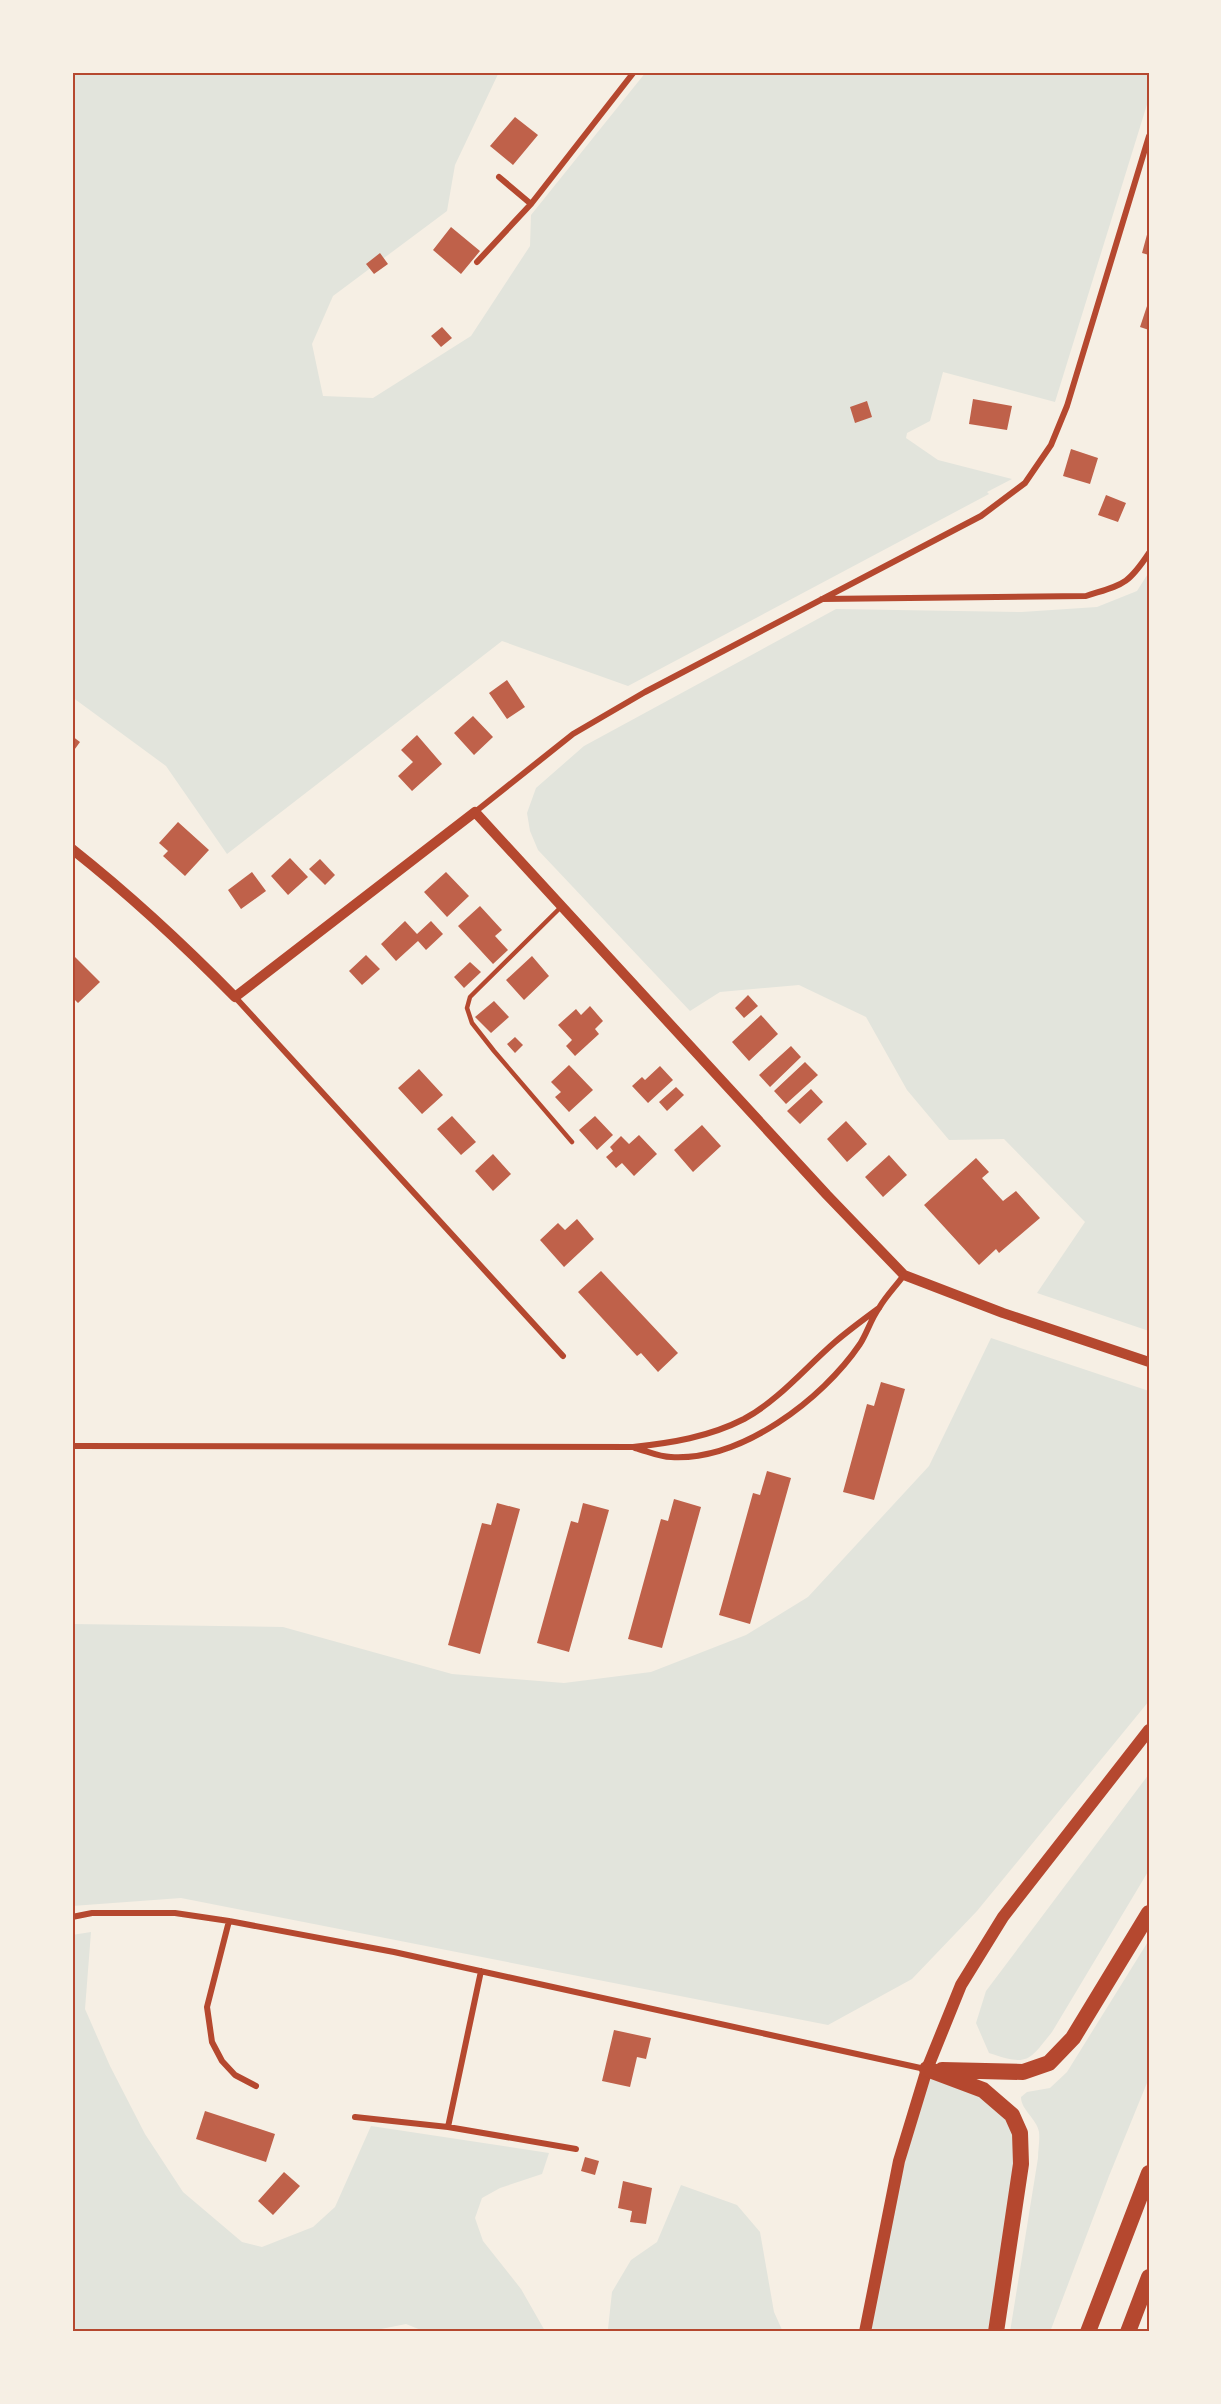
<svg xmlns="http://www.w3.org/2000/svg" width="1221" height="2404" font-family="'Asap Condensed',sans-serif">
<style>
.green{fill:#e2e4dc}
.building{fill:#bf614a}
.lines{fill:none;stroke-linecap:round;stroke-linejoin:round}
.service{stroke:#b5482f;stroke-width:4.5}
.minor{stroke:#b5482f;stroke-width:6}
.tertiary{stroke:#b5482f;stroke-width:10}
.secondary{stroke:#b5482f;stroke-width:12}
.motorway{stroke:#b5482f;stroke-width:16}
.neatline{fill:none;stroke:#b5482f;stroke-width:2}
</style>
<rect width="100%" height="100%" fill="#f6efe4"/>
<!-- green -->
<path class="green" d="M72,72H499L455,165L447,211L333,296L312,344L323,396L373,398L471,336L530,246L531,215L646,72H1149V98L1055,402L943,372L930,421L907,433L906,438L938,460L1012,479L987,492L989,494L628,686L502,641L227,854L166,766L72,697Z
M1149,572V1331L1037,1293L1085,1222L1004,1139L949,1140L907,1090L866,1017L799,985L720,992L690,1011L538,850L530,831L527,813L536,788L584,746L836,609L1022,612L1097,607L1137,591Z
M991,1338L1149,1391V1701L977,1911L912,1979L828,2025L181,1898L72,1906V1624L283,1627L452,1674L564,1683L651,1672L746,1635L808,1597L929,1466Z
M1149,1774V1870L1052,2032C1028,2062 1028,2066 989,2053L976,2023L986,1991Z
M91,1932L85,2009L110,2066L145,2134L183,2192L242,2242L262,2247L313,2227L335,2207L371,2126L549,2153L542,2174L500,2188L482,2198L475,2218L483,2241L521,2289L545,2331L551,2332H426L406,2324L366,2332H72V1935Z
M1149,1940V2078L1109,2176L1050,2332H1010L1038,2158C1038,2150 1040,2140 1039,2132C1037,2119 1021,2110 1021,2097L1027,2092L1050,2088L1067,2072Z
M927,2069L983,2090L1020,2133L996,2332H865Z
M681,2185L737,2205L760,2232L774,2312L783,2332H599L608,2329L612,2292L631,2260L657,2242Z"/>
<!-- building -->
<path class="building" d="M515,117L538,135L513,165L490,146Z
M451,227L480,251L461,274L433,250Z
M1148,231H1149V255L1142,253Z
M380,253L388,264L374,274L366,264Z
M1149,300V330L1140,327Z
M442,327L452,338L441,347L431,336Z
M973,399L1012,406L1007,430L969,424Z
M867,401L872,417L855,423L850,407Z
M1071,449L1098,458L1090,484L1063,476Z
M1106,495L1126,503L1118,522L1098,515Z
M507,680L525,707L507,719L489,693Z
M473,716L493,737L474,755L454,733Z
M417,735L442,764L412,791L398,776L413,762L401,750Z
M72,736L80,742L72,753Z
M178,822L209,850L185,876L163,856L168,851L159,843Z
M290,858L308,877L288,895L271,876Z
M320,859L335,875L325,885L309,869Z
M252,872L266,891L241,909L228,890Z
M446,872L469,896L447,917L424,892Z
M480,906L502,930L495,936L508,950L493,964L458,926Z
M405,921L417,934L431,921L443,934L426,950L418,941L396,961L381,944Z
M72,954L100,982L78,1003L72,997Z
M366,955L380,969L362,985L349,971Z
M532,956L549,976L524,1000L506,980Z
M470,962L481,972L464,988L454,977Z
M748,995L758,1006L744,1018L735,1008Z
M494,1001L509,1017L491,1033L475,1017Z
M590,1006L603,1021L595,1029L599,1034L575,1056L566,1046L572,1040L558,1025L576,1009L581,1015Z
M761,1015L778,1034L749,1061L732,1042Z
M515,1037L523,1045L515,1053L507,1044Z
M791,1046L801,1057L770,1087L759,1075Z
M805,1062L818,1075L786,1104L774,1091Z
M569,1065L593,1090L569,1112L555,1097L561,1092L551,1082Z
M660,1066L673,1080L648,1103L632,1086L642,1077L645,1080Z
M419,1069L443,1095L422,1114L398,1088Z
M676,1087L684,1095L667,1111L659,1102Z
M811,1089L823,1102L800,1124L787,1111Z
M452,1116L476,1142L461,1155L437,1129Z
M595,1116L613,1135L597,1150L579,1130Z
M846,1121L867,1144L847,1162L827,1139Z
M702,1125L721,1146L693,1172L674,1150Z
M639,1135L657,1154L634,1176L622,1163L616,1168L606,1157L613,1151L610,1147L621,1136L629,1144Z
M493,1154L511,1174L493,1191L475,1171Z
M889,1155L907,1175L883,1197L865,1177Z
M976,1158L989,1172L982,1178L1003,1201L1016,1191L1040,1218L999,1253L996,1249L979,1265L924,1205Z
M577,1219L594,1239L564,1267L540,1240L558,1223L565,1230Z
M601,1271L678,1353L658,1372L641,1353L637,1356L578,1292Z
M881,1382L905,1389L874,1500L843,1492L867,1404L874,1406Z
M767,1471L791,1478L750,1624L719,1615L753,1493L760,1495Z
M674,1499L701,1507L662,1648L628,1639L661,1519L668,1521Z
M497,1503L520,1509L480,1654L448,1645L482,1523L491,1525Z
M583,1503L609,1510L569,1652L537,1643L571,1521L578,1523Z
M614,2030L651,2038L646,2059L637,2057L630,2087L602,2081Z
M205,2111L275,2134L266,2162L196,2139Z
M585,2157L599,2161L595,2175L581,2171Z
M284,2172L300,2186L273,2215L258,2201Z
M623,2181L652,2188L646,2224L630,2222L632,2211L618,2208Z"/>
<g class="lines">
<!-- service -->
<path class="service" d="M562,906L476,991L470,997L467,1008L472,1023L494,1051L572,1142"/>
<!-- minor -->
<path class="minor" d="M499,177L531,204
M477,262L531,204L634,72
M822,599L1086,596C1123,584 1127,586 1149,553
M475,812L573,734L645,692L981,516L1025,483L1051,445L1067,406L1149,136
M235,997L563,1356
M72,1446L633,1447C671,1443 709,1437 744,1419C779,1400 805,1368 835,1342C849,1330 864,1319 879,1308
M635,1448C647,1451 659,1457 671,1457C741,1461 822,1400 860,1344C867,1333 871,1319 879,1308C886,1296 896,1286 904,1275
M72,1917L92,1913H175L229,1921L394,1952L925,2069
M229,1921L207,2007L212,2042L222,2061L235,2075L256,2086
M355,2117L448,2127L576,2149
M448,2127L481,1971"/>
<!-- tertiary -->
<path class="tertiary" d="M72,849C130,895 183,944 235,997L475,812L827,1195L904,1275L1003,1313L1149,1362"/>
<!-- secondary -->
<path class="secondary" d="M865,2332L899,2161L927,2069L961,1985L1003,1917L1149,1730"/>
<!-- motorway -->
<path class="motorway" d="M927,2069L983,2090L1012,2115L1020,2133L1021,2164L996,2332
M942,2070L1023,2072L1049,2063L1073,2038L1149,1913
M1088,2332L1149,2173
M1128,2332L1149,2277"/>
</g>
<!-- border -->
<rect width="1221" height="2404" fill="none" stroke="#f6efe4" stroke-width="147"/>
<rect x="74" y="74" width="1074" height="2256" class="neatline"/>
</svg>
